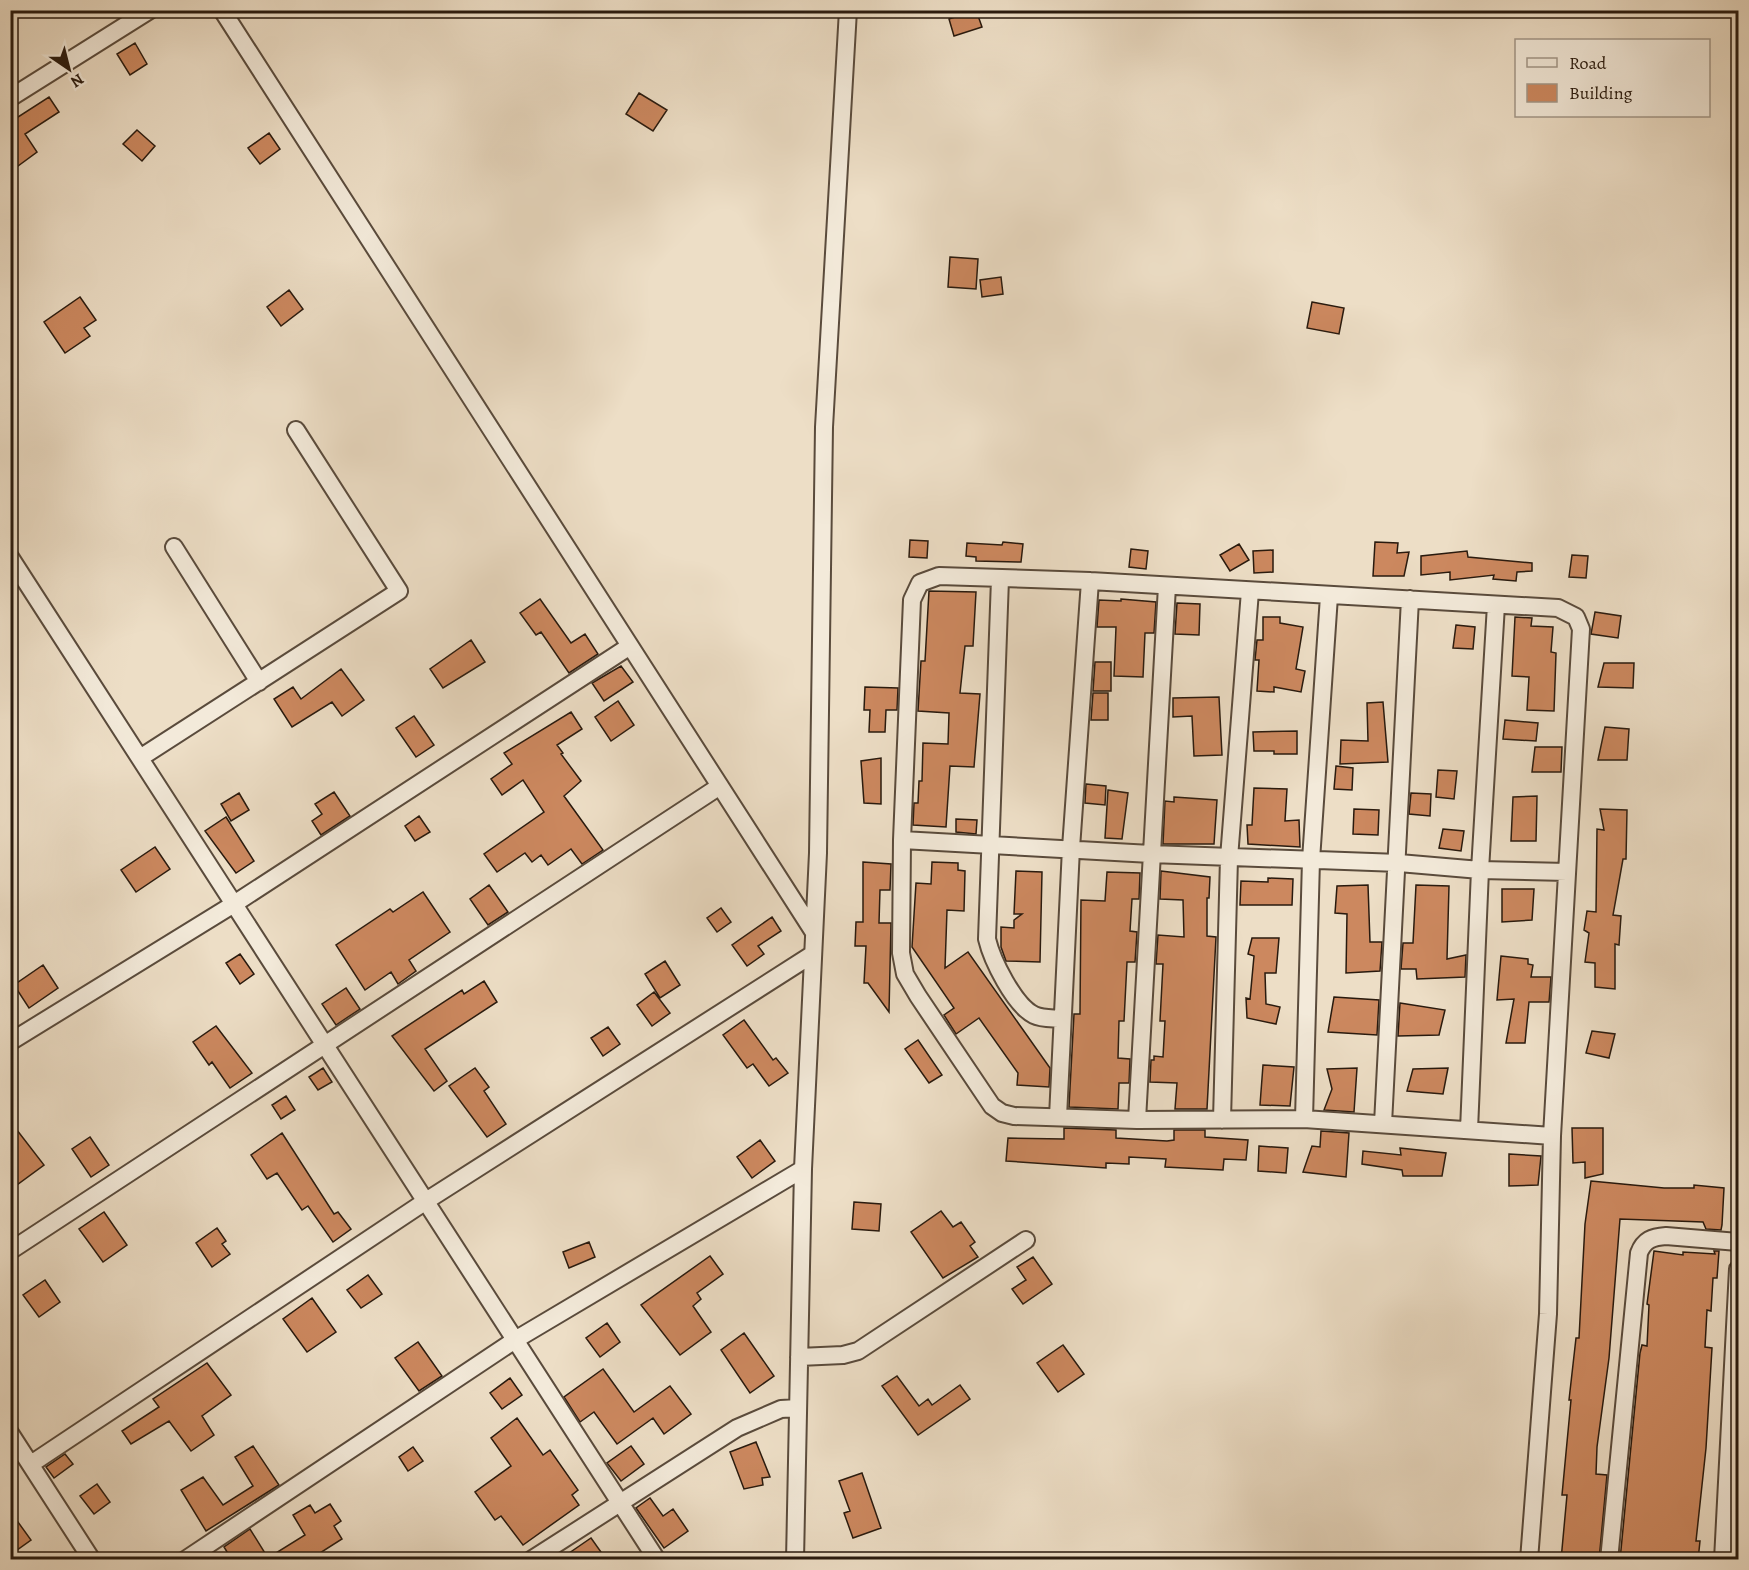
<svg xmlns="http://www.w3.org/2000/svg" width="1749" height="1570" font-family="Alegreya,serif">
<style>
.building{fill:#cc885f;stroke:#291a0e;stroke-width:1.5}
.lines{fill:none;stroke-linecap:round;stroke-linejoin:round}
.minor-casing{stroke:#5a4b3c;stroke-width:20}
.minor{stroke:#f3eada;stroke-width:16}
</style>
<rect width="100%" height="100%" fill="#eddec6"/>
<filter id="stains"><feTurbulence type="fractalNoise" baseFrequency=".00333" numOctaves="4"/><feColorMatrix values="0 0 0 0 .2 0 0 0 0 .09 0 0 0 0 .02 0 0 0 .5 -.17"/></filter>
<radialGradient id="worn" r=".72"><stop offset=".6" stop-color="#630" stop-opacity="0"/><stop offset="1" stop-color="#630" stop-opacity=".3"/></radialGradient>
<!-- building -->
<path class="building" d="M976,10L982,27L954,36L949,19Z
M135,43L147,64L130,75L117,54Z
M639,93L667,110L653,131L626,114Z
M49,97L59,112L25,134L37,152L18,166L10,156V114L15,119Z
M137,130L155,146L142,161L123,144Z
M269,133L280,149L260,164L248,148Z
M950,257L978,259L976,289L948,287Z
M1001,277L1003,294L982,297L980,280Z
M289,290L303,309L281,326L267,307Z
M80,297L96,320L84,328L90,336L65,353L44,322Z
M1312,302L1344,308L1339,334L1307,328Z
M910,540L928,541L927,558L909,557Z
M1003,542L1023,544L1021,562L976,561V557L966,556L967,543L1002,545Z
M1375,542L1398,543L1397,553L1409,552L1404,576H1373Z
M1239,544L1249,560L1230,571L1220,555Z
M1131,549L1148,551L1146,569L1129,567Z
M1273,550V572L1254,573L1253,551Z
M1467,551L1468,557L1532,563V571L1517,572L1516,581L1493,579L1494,575L1450,580V572L1421,575V556Z
M1572,555L1588,556L1586,578L1569,577Z
M929,591L976,592L973,646H965L960,693L980,694L974,767L950,766L946,827L913,825L914,803H918L919,781H922L923,743L948,744L949,713L918,711L921,661H925Z
M540,599L571,643L585,634L598,654L569,673L541,632L536,635L520,613Z
M1121,599L1156,602L1154,633H1145L1143,677L1114,676L1116,627H1097L1099,600L1121,601Z
M1177,603L1200,604L1199,635L1175,634Z
M1595,612L1621,616L1618,638L1591,634Z
M1263,617H1280V623L1303,627L1296,669L1305,671L1301,692L1274,687V692L1257,691L1259,660H1255L1257,640H1263Z
M1515,617L1532,618L1531,626L1553,627L1551,652L1556,653L1554,711L1527,710L1529,677L1512,676Z
M1456,625L1475,627L1473,649L1453,648Z
M471,640L485,662L443,688L430,669Z
M1095,662H1111V691H1093Z
M1604,663H1634L1633,688L1598,687Z
M621,666L633,682L604,701L592,683Z
M341,669L364,700L342,716L332,702L292,727L274,699L293,687L301,699Z
M865,687L898,688L897,710H886L885,732H869L870,710H864Z
M1093,693H1108V720H1091Z
M1219,697L1222,755L1194,756L1192,716L1173,717V698Z
M618,701L634,725L611,741L595,717Z
M1383,702L1388,762L1340,764L1341,740L1368,741L1367,703Z
M571,712L582,729L557,745L563,753L561,754L581,781L564,796L603,850L582,864L571,849L548,865L541,855L532,862L525,853L497,872L484,854L544,812L523,780L502,795L491,779L512,764L504,753Z
M414,716L434,745L416,757L396,728Z
M1505,720L1538,723L1536,741L1503,739Z
M1605,727L1629,729L1627,760H1598Z
M1297,731V754H1274V751H1254L1253,732Z
M1535,747H1562L1561,772H1532Z
M881,758V804L864,803L861,761Z
M1336,766L1353,768L1352,790L1334,789Z
M1438,770L1457,771L1454,799L1436,797Z
M1086,784L1106,786L1105,805L1085,803Z
M1254,788L1287,789L1285,821L1299,820L1300,847L1248,844L1247,825H1252Z
M1108,790L1128,793L1122,839L1105,838Z
M334,792L350,816L321,835L312,821L322,814L315,804Z
M239,793L249,810L231,821L221,804Z
M1411,793L1431,794L1430,816L1409,814Z
M1537,796L1536,841H1511L1513,797Z
M1174,797L1217,800L1214,844H1163L1165,801L1174,802Z
M1354,809L1379,810L1378,835L1353,834Z
M1600,809L1627,810L1626,859H1623L1613,915L1621,916L1619,945L1615,944V989L1595,987V963L1585,962L1589,933L1584,930L1587,911L1596,912L1597,829L1604,830Z
M419,816L430,832L415,841L405,826Z
M226,817L254,861L236,873L205,831Z
M956,819L977,820L976,834L956,832Z
M1443,829L1464,831L1461,851L1439,848Z
M155,847L170,869L136,892L121,870Z
M863,862L891,864L890,890H880L879,923H891L889,1012L868,983H864L866,946H855L856,922H863Z
M932,862L958,863V870L965,871L964,911L947,910L945,968L968,952L1050,1068L1049,1087L1017,1085L1018,1073L979,1018L956,1034L944,1015L954,1008L912,947L916,883L931,884Z
M1016,871L1042,872L1040,962L1006,961L1001,947V927L1014,928V920L1022,914H1014Z
M1161,871L1210,877L1209,898H1207V936L1216,937L1207,1109H1175L1177,1083L1150,1082L1151,1060H1154V1056L1163,1057L1165,1021H1160L1163,964H1156L1158,935L1184,937L1183,900L1160,899Z
M1107,872L1140,873L1139,899H1132L1130,931L1137,932L1135,962H1127L1124,1021H1119L1118,1058L1130,1059L1129,1083H1119L1118,1109L1069,1107L1074,1014H1080L1081,900L1105,901Z
M1268,878L1293,879L1292,905H1240L1241,881L1268,882Z
M489,885L508,912L488,925L470,899Z
M1368,885L1370,942H1382L1380,971L1346,973L1347,914L1335,913L1337,886Z
M1416,885L1449,886L1447,959L1466,955L1465,977L1417,979L1416,969H1401L1403,943H1413Z
M1502,889H1534L1532,920L1502,922Z
M423,892L450,932L409,960L416,971L398,984L391,972L365,990L336,945L390,909L393,912Z
M721,908L731,922L717,932L707,918Z
M772,917L781,931L758,946L764,954L747,966L732,945Z
M1252,938H1279L1276,973H1265L1266,1004L1280,1007L1276,1024L1247,1018L1246,998L1250,999L1254,956L1248,954Z
M240,954L254,974L240,984L226,963Z
M1501,956L1528,959V964L1533,965L1531,977H1551L1549,1002H1529L1525,1043H1506L1514,999L1497,1000Z
M665,961L680,985L660,998L645,974Z
M43,965L58,988L29,1008L14,985Z
M484,981L497,1002L425,1049L447,1081L434,1091L392,1036L462,990L464,994Z
M346,988L360,1009L336,1025L322,1004Z
M654,992L670,1013L652,1026L637,1005Z
M1334,997L1379,1000L1377,1035L1328,1032Z
M1400,1003L1445,1010L1439,1035L1398,1036Z
M744,1020L773,1060L776,1058L788,1073L769,1086L753,1064L747,1068L723,1035Z
M216,1026L252,1073L230,1088L212,1062L209,1065L193,1042Z
M608,1027L620,1044L603,1056L591,1038Z
M1592,1031L1615,1034L1609,1058L1586,1053Z
M918,1040L942,1075L929,1083L905,1049Z
M1263,1065L1294,1067L1290,1106L1260,1105Z
M323,1068L332,1082L318,1090L309,1077Z
M475,1068L489,1087L484,1091L506,1124L487,1137L449,1086Z
M1357,1068L1354,1112L1324,1110L1332,1089L1327,1069Z
M1448,1068L1443,1094L1407,1091L1413,1069Z
M286,1096L295,1110L281,1119L272,1105Z
M10,1121L44,1165L10,1190Z
M1064,1128L1116,1130V1138L1167,1141L1174,1140V1130H1205V1137L1248,1140L1246,1160L1224,1159L1223,1170L1165,1167L1166,1159L1129,1157V1164L1106,1163V1168L1006,1161L1008,1138L1064,1139Z
M1572,1128H1603V1174L1585,1178V1162L1573,1163Z
M1321,1131L1349,1133L1346,1177L1303,1172L1312,1146L1320,1147Z
M282,1133L334,1214L338,1212L351,1229L333,1242L308,1206L302,1210L277,1173L267,1179L251,1155Z
M90,1137L109,1165L91,1177L72,1149Z
M760,1140L775,1161L752,1178L737,1157Z
M1259,1146L1288,1148L1286,1173L1258,1171Z
M1400,1148L1446,1153L1442,1176H1403L1402,1170L1362,1164L1363,1151L1401,1155Z
M1509,1154L1541,1156L1538,1185L1509,1186Z
M1591,1181L1664,1188H1694V1185L1724,1188L1722,1225L1721,1230L1706,1229L1703,1222L1620,1219L1609,1358L1597,1447L1596,1474L1607,1475L1599,1560H1561L1567,1495H1562L1571,1400H1569L1576,1338H1579L1585,1224Z
M854,1202L881,1204L879,1231L852,1229Z
M941,1211L953,1227L961,1222L975,1242L970,1246L978,1257L943,1278L911,1232Z
M104,1212L127,1245L103,1262L79,1229Z
M217,1228L226,1241L222,1244L230,1254L212,1267L196,1243Z
M589,1242L595,1257L569,1268L563,1252Z
M1654,1251L1683,1255V1252L1715,1254L1714,1251H1719L1717,1278H1713L1711,1311L1707,1310L1705,1347L1712,1348L1706,1448L1696,1541H1700L1698,1560H1620L1640,1353L1642,1345L1647,1346L1649,1305L1647,1304Z
M710,1256L723,1274L697,1293L701,1299L693,1306L711,1332L680,1355L641,1305Z
M1033,1257L1052,1284L1023,1304L1012,1289L1026,1280L1017,1267Z
M368,1275L382,1294L361,1308L347,1290Z
M45,1280L60,1302L39,1317L23,1295Z
M312,1298L336,1332L307,1352L283,1319Z
M607,1323L620,1342L600,1357L586,1338Z
M744,1333L774,1376L750,1393L721,1350Z
M418,1342L442,1376L419,1391L395,1358Z
M1063,1345L1084,1374L1058,1392L1037,1363Z
M207,1363L231,1395L202,1416L214,1435L191,1451L169,1421L131,1444L122,1431L159,1407L153,1399Z
M603,1369L634,1412L670,1386L691,1414L664,1434L653,1418L617,1444L594,1412L580,1422L564,1397Z
M897,1376L919,1406L928,1399L932,1405L960,1385L970,1399L918,1435L882,1386Z
M510,1378L522,1395L502,1409L490,1393Z
M517,1418L543,1455L550,1450L578,1490L572,1495L579,1505L523,1545L501,1516L495,1520L475,1492L511,1466L491,1438Z
M756,1442L770,1477L762,1478L763,1485L744,1489L730,1452Z
M253,1446L279,1485L206,1531L181,1490L203,1477L223,1505L253,1486L235,1457Z
M631,1446L644,1464L621,1481L607,1463Z
M413,1447L423,1461L408,1471L399,1457Z
M65,1454L73,1464L54,1478L46,1467Z
M862,1473L881,1528L853,1538L844,1513L850,1511L839,1481Z
M97,1484L110,1502L94,1514L80,1496Z
M650,1498L663,1516L673,1509L688,1531L664,1548L636,1508Z
M330,1504L341,1521L334,1526L342,1539L309,1560H232L224,1547L250,1529L268,1558L305,1535L293,1515L310,1505L315,1513Z
M10,1511L31,1540L10,1555Z
M591,1538L601,1552L589,1560H559Z"/>
<g class="lines">
<!-- minor casing -->
<g class="minor-casing">
<path id="minor" d="M222,10L813,931
M10,98L150,10
M174,547L259,682
M10,557L657,1560
M939,576L1090,581L1558,608L1576,617L1581,629L1552,1136L1304,1119L1137,1120L1014,1116L1002,1113L992,1106L918,996L905,974L901,953L902,840L912,600L920,583Z
M1000,579L987,939C992,960 1014,1005 1034,1015C1042,1019 1053,1018 1062,1019
M140,758L399,591L296,430
M902,840L1151,854L1399,863L1480,870L1567,872
M10,1042L234,904L630,646
M1058,1117L1071,848L1090,581
M1304,1119L1311,860L1329,596
M1137,1120L1167,586
M1222,1120L1229,858L1250,591
M1383,1124L1410,599
M1469,1130L1480,870L1496,605
M10,1251L720,786
M799,1357L843,1355L858,1351L1026,1240
M10,1433L92,1560
M31,1464L426,1201L813,954
M185,1560L515,1340L803,1169
M531,1560L737,1428L781,1409L798,1408
M795,1560L803,1169L818,853L824,427L848,10
M1529,1560L1548,1314L1552,1136
M1609,1560L1639,1253C1644,1240 1652,1237 1666,1236L1738,1242
M1723,1560L1738,1269"/>
</g>
<!-- minor -->
<use href="#minor" class="minor"/>
</g>
<!-- margin -->
<rect width="1749" height="1570" fill="none" stroke="#eddec6" stroke-width="36"/>
<rect x="12" y="12" width="1725" height="1546" fill="none" stroke="#291a0e" stroke-width="3"/>
<rect x="18" y="18" width="1713" height="1534" fill="none" stroke="#291a0e" stroke-width="1.5"/>
<!-- legend -->
<rect x="1515" y="39" width="195" height="78" fill="#f3eada" stroke="#a29788" stroke-width="1.5"/>
<rect x="1527" y="58" width="30" height="9" fill="#f3eada" stroke="#a29788" stroke-width="1.5"/>
<text x="1569" y="69" font-size="18" fill="#291a0e">Road</text>
<rect x="1527" y="84" width="30" height="18" fill="#cc885f" stroke="#a29788" stroke-width="1.5"/>
<text x="1569" y="99" font-size="18" fill="#291a0e">Building</text>
<!-- north arrow -->
<g transform="translate(69 69) rotate(145)" stroke="#f3eada" stroke-width="4.5" paint-order="stroke">
<path d="M0-4.5L10 22L0 15L-10 22Z" fill="#291a0e"/>
<text y="-9" font-size="16" font-weight="bold" text-anchor="middle" fill="#291a0e">N</text>
</g>
<rect width="100%" height="100%" filter="url(#stains)"/>
<rect width="100%" height="100%" fill="url(#worn)"/>
</svg>
